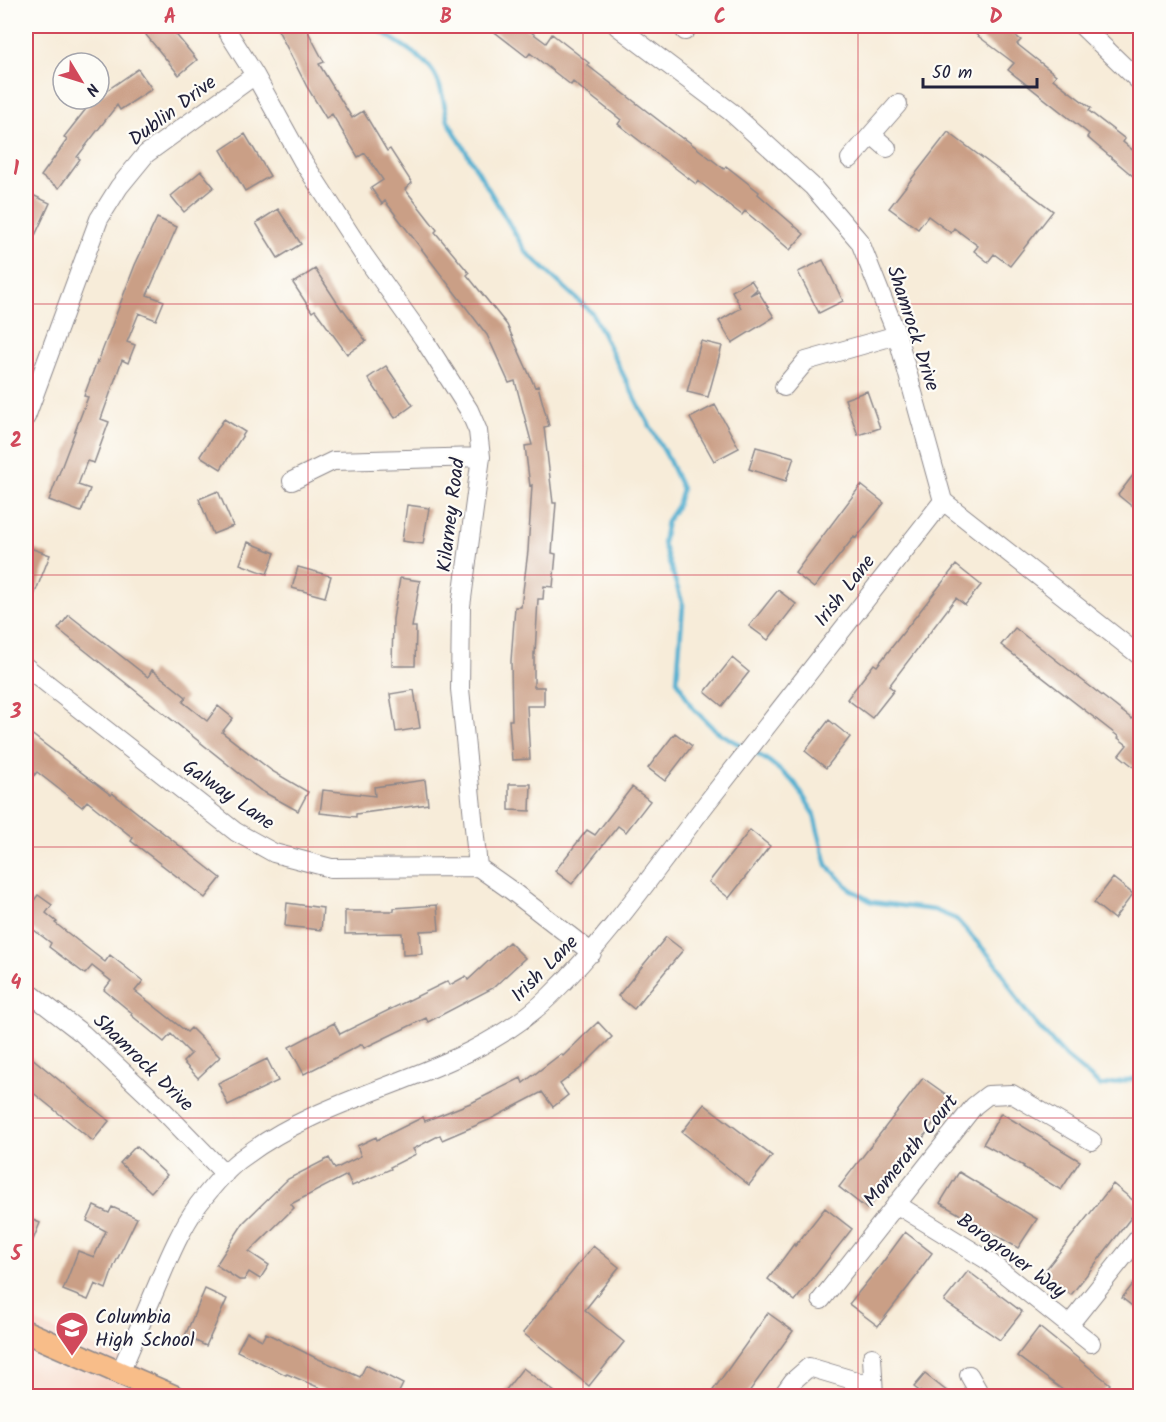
<svg xmlns="http://www.w3.org/2000/svg" width="1166" height="1422" font-family="Kalam,sans-serif">
<style>
.built{fill:#f5d3c2}
.lines{fill:none;stroke-linecap:round;stroke-linejoin:round}
.stream{stroke:#51afd0;stroke-width:4.5}
.building{fill:#ca9f86}
.minor-casing{stroke:#8c878a;stroke-width:20}
.major-casing{stroke:#8c878a;stroke-width:25}
.minor{stroke:#fff;stroke-width:18}
.major{stroke:#f8bd89;stroke-width:22}
.grid{fill:none;stroke:#d1495b;stroke-width:1.5;stroke-opacity:0.55}
.labels{text-anchor:middle;stroke-width:4.5;stroke-linejoin:round;paint-order:stroke}
.street-label{font-size:20px;fill:#22223b;stroke:#fdfcf7}
.poi-label{font-size:20px;fill:#22223b;stroke:#fdfcf7;text-anchor:start}
.neatline{fill:none;stroke:#d1495b;stroke-width:2}
.grid-label{font-size:20px;text-anchor:middle;font-weight:bold;fill:#d1495b}
</style>
<rect width="100%" height="100%" fill="#fdfcf7"/>
<filter id="ink" filterUnits="userSpaceOnUse"><feTurbulence type="fractalNoise" baseFrequency=".0167" numOctaves="2"/><feDisplacementMap in="SourceGraphic" scale="12" xChannelSelector="R" yChannelSelector="G"/><feConvolveMatrix kernelMatrix="1 2 1 2 8 2 1 2 1" color-interpolation-filters="sRGB"/></filter>
<filter id="wash" filterUnits="userSpaceOnUse"><feTurbulence type="fractalNoise" baseFrequency=".008" numOctaves="4" result="noise"/><feDisplacementMap in="SourceGraphic" scale="24" xChannelSelector="R" yChannelSelector="G"/><feGaussianBlur stdDeviation="1.35" result="paint"/><feColorMatrix in="noise" values="0 0 0 0 0 0 0 0 0 0 0 0 0 0 0 0 0 1.4 0 .05"/><feComposite in="paint" operator="in"/></filter>
<g filter="url(#wash)">
<rect width="100%" height="100%" fill="#f7ecd9"/>
<!-- built -->
<path class="built" d="M26,1318L211,1396H26Z"/>
<g class="lines">
<!-- stream -->
<path class="stream" d="M374,26C392,41 419,52 433,72C442,85 444,105 448,121L526,252L592,313L641,410L668,458L682,489L677,506L667,521L663,543L683,605L677,680L691,706L716,731L744,747
M754,752L770,762L795,783L813,812L827,865L850,889L872,902L934,910L956,919L996,963L1021,1005L1035,1023L1066,1057L1101,1086L1137,1078L1140,1080"/>
</g>
<g id="blocks">
<!-- building -->
<path class="building" d="M158,26H169L197,60L179,75L146,35Z
M276,26H305L324,62L319,64L352,118L363,111L387,151L390,149L412,183L405,189L437,230L435,232L469,273L467,275L507,325L535,387L538,386L549,426L544,427L553,503H556L552,553L556,554L553,587L544,586L543,599H538L535,654L534,653V687H544V706H527L530,759L512,760L509,720H512L511,661L515,607H521L528,551L532,485L530,486L525,446L532,445L515,381L509,383L487,335L385,201L382,204L371,188L383,180L365,153L358,157L332,114L326,118L307,87Z
M487,26H523L546,43L552,34L589,63L587,65L683,139L684,138L724,169L726,166L759,192L758,194L804,234L790,250L745,211L742,215L698,181L696,184L653,151L618,124L621,120L573,82L571,85L530,53L527,57Z
M980,26H1002L1021,40L1017,44L1056,75L1053,79L1091,108L1089,111L1125,139L1123,142L1140,156V182L1087,137L1089,134L1008,70L1014,63L974,33Z
M138,69L152,89L120,110L117,105L77,157L80,159L59,188L41,176L67,140L64,137L93,100L99,99V96Z
M948,132L1053,211L1010,266L994,254L988,262L974,251L978,246L954,228L951,233L928,216L918,229L889,208Z
M245,134L270,176L245,191L221,150Z
M201,171L214,187L184,212L171,196Z
M26,192L50,203L26,255Z
M278,209L301,244L278,258L256,223Z
M157,218L177,227L147,295L164,301L156,320L139,313L127,342L135,345L128,363L122,360L101,419L109,422L94,463L87,461L78,485L90,489L81,512L49,500L88,397L84,396L97,361L98,362L135,265Z
M823,260L843,301L819,313L798,272Z
M315,269L342,310L343,309L366,341L347,354L315,310L312,312L293,283Z
M751,280L757,289L750,295L758,291L774,317L732,343L719,321L741,308L732,291Z
M701,341L722,346L708,397L687,392Z
M386,366L413,405L395,418L368,378Z
M867,391L880,428L858,435L845,399Z
M715,405L739,448L714,461L690,418Z
M224,419L245,432L221,469L200,456Z
M756,447L794,457L786,481L749,469Z
M1140,466V513L1118,495Z
M861,485L884,503L856,538L854,537L814,588L795,573Z
M218,491L233,526L213,534L199,499Z
M407,505L429,508L423,544L402,541Z
M248,542L275,553L267,574L240,564Z
M30,548L50,555L26,616V559Z
M956,565L981,585L965,605L956,598L889,686L894,690L872,718L847,699L874,664L877,666Z
M298,567L331,576L325,597L292,588Z
M400,578L420,581L412,627H416L415,666H392L393,619Z
M778,590L796,604L768,640L749,626Z
M69,615L148,677L152,670L186,697L183,702L207,721L218,706L233,718L222,732L272,771L308,792L298,811L260,790L58,629Z
M1015,628L1132,719L1140,709V772L1119,755L1127,745L1118,738L1119,737L1001,645Z
M732,658L749,672L722,706L705,692Z
M414,690L420,728L396,732L390,694Z
M829,720L850,737L826,768L805,751Z
M26,730L111,795L112,793L221,878L205,898L131,841L133,838L87,801L82,807L37,772L32,778L26,773Z
M675,733L692,746L665,781L648,768Z
M425,780L428,804L356,814V817L320,813L323,790L375,796L374,787Z
M509,784H531L530,811L509,810Z
M632,787L650,801L626,832L618,826L572,884L555,871L587,830L595,835Z
M750,830L770,846L729,898L709,882Z
M1113,878L1133,894L1114,919L1094,903Z
M38,895L52,905L46,913L57,922L55,923L105,962L110,955L143,981L135,991L187,1032L191,1028L220,1057L198,1078L183,1062L191,1054L171,1034L164,1042L131,1015L132,1013L104,990L111,981L92,966L85,974L49,947L51,943L26,924V899L32,903Z
M287,903L323,908L321,930L285,926Z
M437,905L439,930L420,931L422,954L403,955L402,933L345,934V911H394V908Z
M666,937L683,950L634,1009L618,996Z
M509,942L525,958L493,988L428,1022L426,1018L364,1048L362,1044L304,1074L289,1047L334,1023L340,1034L448,981L450,985L466,976L468,980Z
M598,1022L612,1037L581,1068L560,1084L568,1095L553,1107L542,1092L491,1119L442,1140L440,1135L413,1149L416,1154L390,1167L391,1169L352,1186L347,1175L291,1204L294,1208L249,1252L269,1265L260,1279L249,1272L244,1280H239L216,1265L244,1222L288,1179L329,1158L335,1169L361,1156L357,1146L376,1137L377,1140L423,1117L425,1121L473,1102L521,1078L523,1083L561,1054L563,1056Z
M26,1053L109,1121L93,1141L26,1087Z
M267,1059L278,1081L228,1105L218,1083Z
M923,1078L951,1098L923,1138L867,1209L839,1187Z
M704,1104L772,1156L749,1185L682,1132Z
M1001,1113L1080,1161L1061,1190L1023,1167L1024,1166L983,1144Z
M136,1146L167,1175L151,1192L120,1163Z
M959,1172L1037,1219L1018,1248L940,1203Z
M1113,1184L1140,1206L1071,1295L1043,1273Z
M94,1206L109,1213L112,1207L137,1218L114,1266L106,1289L95,1284L88,1300L63,1290L78,1251L94,1257L106,1231L87,1221Z
M825,1208L852,1229L795,1301L768,1279L794,1244L795,1246Z
M26,1217L40,1223L26,1257Z
M905,1232L932,1253L918,1272L919,1273L878,1326L849,1304L880,1266Z
M593,1246L619,1267L585,1310L624,1342L589,1386L523,1333Z
M968,1271L1022,1312L1000,1340L944,1301Z
M1134,1283L1140,1288V1312L1122,1298Z
M205,1289L227,1299L206,1346L185,1336Z
M768,1313L793,1331L746,1396H709Z
M1039,1327L1110,1384L1100,1396H1071L1017,1356Z
M247,1332L262,1340L266,1333L314,1357L360,1377L366,1365L403,1384L397,1396H358L345,1390L342,1396H339L287,1374L286,1375L237,1351Z
M523,1368L560,1396H501Z
M925,1374L953,1396H926L914,1387Z"/>
</g>
</g>
<g filter="url(#ink)">
<use href="#blocks" fill-opacity="0" stroke="#8c878a" stroke-width="1.5"/>
<g class="lines">
<!-- minor casing -->
<g class="minor-casing">
<path id="minor" d="M224,26L255,75L302,160L363,254L423,338L469,410L478,431L481,457L461,606L460,689L478,867L512,891L592,953
M617,26L731,112L812,186L860,242L897,335L943,501L1140,656
M1082,26L1140,82
M685,31L689,26
M872,135L887,148
M850,159L898,104
M784,387L806,361L897,335
M26,417L99,219L119,187L146,154L255,75
M292,481L333,461L481,457
M26,667L236,832L274,853L331,868L478,867
M26,990L83,1034L153,1100L225,1174
M896,1204L987,1260L1091,1343
M821,1300L974,1106L988,1095L1012,1094L1092,1141
M1069,1325L1140,1236
M872,1357L874,1396
M120,1373C132,1345 144,1316 156,1288C168,1260 180,1230 198,1205C211,1188 227,1168 245,1156C338,1086 466,1079 550,996C609,938 656,869 706,804C785,703 864,602 943,501
M969,1375L981,1396
M782,1396L793,1381L809,1367L873,1386"/>
</g>
<!-- major casing -->
<g class="major-casing">
<path id="major" d="M26,1332L173,1396"/>
</g>
<!-- minor -->
<use href="#minor" class="minor"/>
<!-- major -->
<use href="#major" class="major"/>
</g>
</g>
<!-- grid -->
<path class="grid" d="M308,26V1396M583,26V1396M858,26V1396M26,304H1140M26,575H1140M26,847H1140M26,1118H1140"/>
<!-- icons -->
<defs>
<g id="school-pin" transform="scale(1.725)"><path d="M0 17L-7.5 6A9.5 9.5 0 1 1 7.5 6Z" fill="#d1495b" stroke="#fdfcf7"/><path d="M0-5L7-2L0 1L-7-2ZM-4 1L0 2.5L4 1V4Q0 6-4 4Z" fill="#fff"/></g>
</defs>
<g fill-rule="evenodd">
<use href="#school-pin" x="72" y="1328"/>
</g>
<g class="labels">
<!-- street labels -->
<g class="street-label">
<text transform="translate(172 110) rotate(-37)" y="7">Dublin Drive</text>
<text transform="translate(914 328) rotate(72)" y="7">Shamrock Drive</text>
<text transform="translate(450 515) rotate(-83)" y="7">Kilarney Road</text>
<text transform="translate(844 590) rotate(-52)" y="7">Irish Lane</text>
<text transform="translate(229 794) rotate(35)" y="7">Galway Lane</text>
<text transform="translate(544 968) rotate(-45)" y="7">Irish Lane</text>
<text transform="translate(144 1062) rotate(44)" y="7">Shamrock Drive</text>
<text transform="translate(910 1150) rotate(-51)" y="7">Momerath Court</text>
<text transform="translate(1012 1255) rotate(36)" y="7">Borogrover Way</text>
</g>
<!-- poi labels -->
<g class="poi-label">
<text x="95" y="1323">Columbia<tspan x="95" dy="23">High School</tspan></text>
</g>
</g>
<!-- margin -->
<rect width="1166" height="1422" fill="none" stroke="#fdfcf7" stroke-width="66"/>
<!-- north arrow -->
<g transform="translate(81 81) rotate(128)"><circle r="28" fill="#fdfcf7" stroke="#a5a5ac" stroke-width="1.5"/>
<path d="M0-4.5L10 22L0 15L-10 22Z" fill="#d1495b"/>
<text y="-9" font-size="16" font-weight="bold" text-anchor="middle" fill="#22223b">N</text>
</g>
<!-- scale -->
<path d="M923 78v9h114v-9" fill="none" stroke="#22223b" stroke-width="3"/>
<text x="932" y="78" font-size="18" fill="#22223b" stroke="#fdfcf7" stroke-width="4.5" paint-order="stroke">50 m</text>
<rect x="33" y="33" width="1100" height="1356" class="neatline"/>
<g class="grid-label">
<text x="170" y="23">A</text>
<text x="446" y="23">B</text>
<text x="720" y="23">C</text>
<text x="996" y="23">D</text>
<text x="16" y="175">1</text>
<text x="16" y="447">2</text>
<text x="16" y="718">3</text>
<text x="16" y="989">4</text>
<text x="16" y="1260">5</text>
</g>
</svg>
